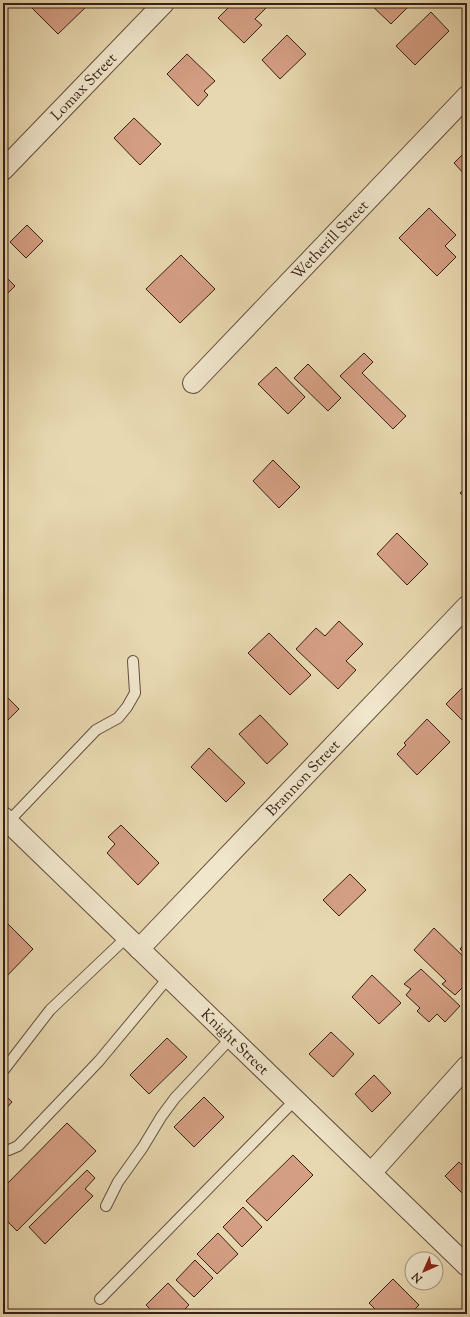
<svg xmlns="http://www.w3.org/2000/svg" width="470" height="1317" font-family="'Sorts Mill Goudy',serif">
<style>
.building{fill:#d49e83;stroke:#382017}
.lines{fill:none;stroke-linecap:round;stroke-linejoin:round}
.lane-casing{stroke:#644e3d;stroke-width:12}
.street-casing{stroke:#644e3d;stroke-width:22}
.lane{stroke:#f0e6cc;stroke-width:10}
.street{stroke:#f0e6cc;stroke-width:20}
.labels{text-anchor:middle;stroke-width:3.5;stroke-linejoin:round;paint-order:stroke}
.street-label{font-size:15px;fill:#382017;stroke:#f0e6cc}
</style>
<rect width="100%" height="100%" fill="#e8d8b0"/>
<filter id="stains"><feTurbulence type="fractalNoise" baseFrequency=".005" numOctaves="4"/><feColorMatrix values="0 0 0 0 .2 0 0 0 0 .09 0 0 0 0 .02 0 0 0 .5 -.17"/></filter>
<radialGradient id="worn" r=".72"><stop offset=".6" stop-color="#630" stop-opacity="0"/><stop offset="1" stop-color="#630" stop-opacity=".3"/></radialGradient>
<!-- building -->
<path class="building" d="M30,3H88L89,4L58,34L28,4Z
M233,3H271L255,19L262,25L244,43L218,18Z
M369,3H410L411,4L391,24Z
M431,12L449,31L415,65L396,46Z
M287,35L306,54L280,79L262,60Z
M187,54L215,81L204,91L208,95L198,106L167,74Z
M134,118L161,144L140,165L114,138Z
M467,150V177L454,163Z
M429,208L456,235L445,246L456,257L437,276L399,238Z
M27,225L43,241L26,258L10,242Z
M181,255L215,289L180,323L146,289Z
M3,274L15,286L3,298Z
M364,353L373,362L362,373L406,416L393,429L340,376Z
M308,364L341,398L328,411L294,378Z
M276,367L305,397L288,414L258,384Z
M273,460L300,487L279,508L253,481Z
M467,486V499L460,493Z
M397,533L428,564L407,585L377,554Z
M339,621L363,644L346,661L356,670L338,689L296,649L316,628L325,636Z
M269,633L311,675L290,695L248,653Z
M467,683V725L446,704Z
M3,693L19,709L3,725Z
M260,715L288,744L267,764L239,734Z
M427,719L450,742L417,775L397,754L406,745L404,743Z
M209,748L245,783L226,802L191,767Z
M121,825L159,863L138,885L107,853L115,844L108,837Z
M350,874L366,890L339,916L323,900Z
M3,919L33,949L3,980Z
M434,928L467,960V991L463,987L455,995L442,984L446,981L414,950Z
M467,941V955L460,949Z
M421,969L460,1006L445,1022L437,1014L429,1022L417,1011L420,1008L406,995L411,989L404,984Z
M372,975L401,1003L379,1024L352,997Z
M331,1032L354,1054L333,1077L309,1054Z
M167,1038L187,1057L149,1094L130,1075Z
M374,1075L391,1093L372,1112L355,1094Z
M3,1093L12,1102L3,1112Z
M204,1097L224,1117L194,1147L174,1127Z
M67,1123L96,1151L17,1231L3,1217V1188Z
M293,1155L313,1175L267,1221L246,1201Z
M459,1162L467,1170V1198L445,1176Z
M87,1170L95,1178L85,1189L93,1196L45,1244L29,1227Z
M243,1207L262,1227L242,1247L223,1227Z
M218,1233L238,1254L217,1274L197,1254Z
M195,1260L213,1278L194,1297L176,1280Z
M393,1279L419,1305L410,1314H380L369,1303Z
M168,1283L189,1305L180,1314H155L146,1305Z"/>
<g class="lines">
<!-- lane casing -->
<g class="lane-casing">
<path id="lane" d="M8,822L96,730L118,718L127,707L135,693L133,661
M3,1071L50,1010L127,937
M3,1150H9L18,1146L99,1061L168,978
M106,1206L118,1182L143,1147L161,1117L175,1098L231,1038
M100,1299L295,1100"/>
</g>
<!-- street casing -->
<g class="street-casing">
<g id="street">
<path id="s1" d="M3,170L164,3"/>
<path id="s2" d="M193,383L467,96"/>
<path id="s3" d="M3,817L467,1266"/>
<path id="s4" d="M139,949L467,606"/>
<path d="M371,1173L467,1066"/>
</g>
</g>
<!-- lane -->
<use href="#lane" class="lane"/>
<!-- street -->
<use href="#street" class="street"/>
</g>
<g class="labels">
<!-- street labels -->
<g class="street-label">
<text dy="5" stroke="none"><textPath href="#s1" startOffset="116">Lomax Street</textPath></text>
<text dy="5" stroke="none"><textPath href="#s2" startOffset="198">Wetherill Street</textPath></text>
<text dy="5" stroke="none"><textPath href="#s4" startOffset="237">Brannon Street</textPath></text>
<text dy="5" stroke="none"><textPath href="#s3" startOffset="323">Knight Street</textPath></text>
</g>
</g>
<!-- margin -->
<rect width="470" height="1317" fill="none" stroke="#e8d8b0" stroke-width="16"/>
<rect x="4" y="4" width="462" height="1309" fill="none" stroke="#382017" stroke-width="2"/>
<rect x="8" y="8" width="454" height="1301" fill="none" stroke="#382017"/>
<!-- north arrow -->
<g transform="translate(424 1271) rotate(225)"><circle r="19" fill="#f0e6cc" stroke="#a69784"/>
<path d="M0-3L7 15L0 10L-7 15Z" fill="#8f2418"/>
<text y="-6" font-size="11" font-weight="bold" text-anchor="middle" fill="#382017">N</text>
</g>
<rect width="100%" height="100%" filter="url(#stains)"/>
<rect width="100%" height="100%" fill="url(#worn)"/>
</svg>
